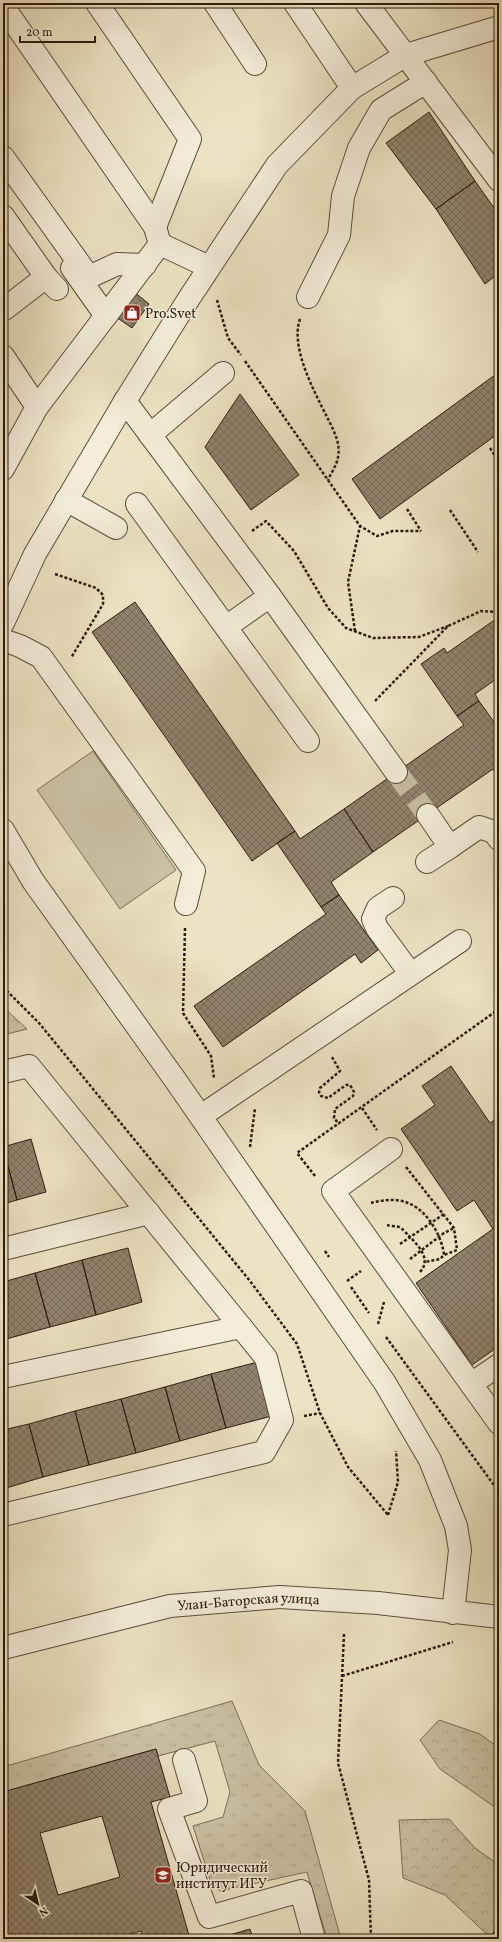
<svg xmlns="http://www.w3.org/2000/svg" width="502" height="1942" font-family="Vollkorn,serif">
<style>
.grass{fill:#ccc1a5;stroke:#7c6e5a}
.forest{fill:url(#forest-crowns);stroke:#7c6e5a}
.park{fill:url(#park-tufts);stroke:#7c6e5a}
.building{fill:url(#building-cross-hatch);stroke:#2d1b0f;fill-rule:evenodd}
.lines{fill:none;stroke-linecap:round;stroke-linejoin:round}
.minor-tunnel{stroke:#c7bba0;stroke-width:22;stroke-dasharray:22 11;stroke-linecap:butt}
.minor-casing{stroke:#5d4d3c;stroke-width:24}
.path{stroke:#2d1b0f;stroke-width:2.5;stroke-dasharray:3 2;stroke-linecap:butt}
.minor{stroke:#f3edd9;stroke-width:22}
.labels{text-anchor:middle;stroke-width:3;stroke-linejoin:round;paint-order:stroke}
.poi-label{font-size:14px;fill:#2d1b0f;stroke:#f3edd9;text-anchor:start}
.street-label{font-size:14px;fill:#2d1b0f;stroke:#f3edd9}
</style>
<defs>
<pattern id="forest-crowns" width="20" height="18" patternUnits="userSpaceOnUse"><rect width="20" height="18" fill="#ccc1a5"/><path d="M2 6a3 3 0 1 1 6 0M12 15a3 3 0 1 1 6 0" fill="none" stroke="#b0a58d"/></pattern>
<pattern id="park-tufts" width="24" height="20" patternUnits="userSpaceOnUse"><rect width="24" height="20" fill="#ccc1a5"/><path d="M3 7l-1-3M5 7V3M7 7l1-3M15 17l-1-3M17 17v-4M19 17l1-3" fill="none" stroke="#b0a58d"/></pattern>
<pattern id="building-cross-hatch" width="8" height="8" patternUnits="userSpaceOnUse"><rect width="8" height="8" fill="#91836d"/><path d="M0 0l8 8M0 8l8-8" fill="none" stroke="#776a58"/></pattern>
</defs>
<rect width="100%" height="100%" fill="#ede3c4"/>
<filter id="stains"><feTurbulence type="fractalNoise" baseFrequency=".005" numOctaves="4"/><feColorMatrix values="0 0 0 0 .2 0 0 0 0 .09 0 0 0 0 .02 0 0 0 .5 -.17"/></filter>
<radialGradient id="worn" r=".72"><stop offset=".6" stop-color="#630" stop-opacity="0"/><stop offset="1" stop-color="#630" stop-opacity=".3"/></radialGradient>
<!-- grass -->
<path class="grass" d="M93,751L176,870L120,909L37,790Z"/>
<!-- forest -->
<path class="forest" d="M3,1007L27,1029L3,1035Z
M439,1720L480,1734L499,1748V1810L440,1769L420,1740Z
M449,1819L475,1848L499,1865V1939H492L445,1895L403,1878L399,1820Z"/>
<!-- park -->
<path class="park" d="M232,1701L259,1765L305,1811L341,1939H327L307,1872L220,1891L211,1883L193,1826L223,1817L230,1792L215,1741L158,1756L156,1749L3,1792V1767Z"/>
<!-- building -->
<path class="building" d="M429,112L475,181L436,209L386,143Z
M475,181L499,215V273L485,284L436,209Z
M134,292L149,304L132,328L116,317Z
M499,372V433L380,519L352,479Z
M240,394L299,475L251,510L205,447Z
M135,602L295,831L252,861L92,632Z
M496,619L499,623V677L475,694L479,701L457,716L421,664L444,648L447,653Z
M479,701L499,729V775L498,776L493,769L373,852L344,809L464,725L457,716Z
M344,809L373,852L331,882L339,895L321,907L277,843L295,831L300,839Z
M339,895L378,950L361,963L355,954L223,1047L194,1006L326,914L321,907Z
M451,1066L490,1123L499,1117V1346L472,1365L416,1283L493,1229L474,1200L457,1211L401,1129L435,1105L422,1086Z
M31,1139L46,1192L17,1200L3,1147Z
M3,1148L17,1200L3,1204Z
M128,1248L142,1302L96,1315L82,1260Z
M82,1260L96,1315L50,1327L35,1273Z
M35,1273L50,1327L6,1339L3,1327V1282Z
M3,1327L6,1339L3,1340Z
M258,1362L272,1416L226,1428L211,1374Z
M211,1374L226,1428L180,1441L165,1387Z
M165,1387L180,1441L136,1453L121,1399Z
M121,1399L136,1453L89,1465L75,1411Z
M75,1411L89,1465L43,1477L29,1424Z
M29,1424L43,1477L3,1489V1430Z
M156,1749L170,1797L151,1802L190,1939H143L141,1931L114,1939H9L3,1917V1792ZM102,1816L120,1877L58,1895L40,1833Z
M250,1929L253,1939H216Z"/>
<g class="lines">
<!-- minor-tunnel -->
<path class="minor-tunnel" d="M396,772L428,815"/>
<!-- minor casing -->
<g class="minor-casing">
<g id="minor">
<path d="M97,3L190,139L155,227"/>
<path d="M215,3L255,64"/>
<path d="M295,3L352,88"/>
<path d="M366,3L499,180"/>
<path d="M5,9L155,227L160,244"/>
<path d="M3,157L89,277L117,264L145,265"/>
<path d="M3,216L46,277"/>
<path d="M72,268L106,316"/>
<path d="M308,297L339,235L343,196L359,148L381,110L426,82"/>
<path d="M3,310L46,277L57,289"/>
<path d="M3,356L37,407"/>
<path d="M125,401L270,596L396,772"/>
<path d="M150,435L223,373"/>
<path d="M3,469L37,407L160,244L209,267"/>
<path d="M66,500L116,528"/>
<path d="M137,504L308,741"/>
<path d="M3,623L35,554L125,401L188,300L277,165L352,88L406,55L499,27"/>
<path d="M226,627L270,596"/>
<path d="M3,640L20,646L41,657L194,871L186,904"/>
<path d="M428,815L450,847L479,827L494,832L499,839"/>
<path d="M3,830L33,881L176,1081L385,1383L430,1460L456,1526L460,1550L453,1613"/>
<path d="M427,862L450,847"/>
<path d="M393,898L378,908L373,919L377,928L410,973"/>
<path d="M3,1072L29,1066L241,1327L266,1358L282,1420L264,1452L3,1515"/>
<path d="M201,1116L460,941"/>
<path d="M391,1149L333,1191L471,1384"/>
<path d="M3,1249L149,1213"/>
<path d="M499,1365L471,1384L499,1423"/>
<path d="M3,1377L241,1327"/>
<path id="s1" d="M3,1648L170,1606L280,1597L378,1603L499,1617"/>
<path d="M184,1760L196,1801L169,1809L209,1917L301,1891L314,1939"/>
</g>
</g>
<!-- path -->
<path class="path" d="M217,300L228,338L241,355
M300,319C290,347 314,391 327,417C333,429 341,443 338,457C337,465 331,473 328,480
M245,361L360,526L377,536L393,531H421
M490,448L499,462
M407,509L421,531
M450,510L478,552
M252,531L266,521L294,551L328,608L346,628L373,638L419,637L448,626
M55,574L96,588L103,595V604L71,658
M355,631L348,582L360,526
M375,701L448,626L481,611L496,612L499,610
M496,702L499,704
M185,928L183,1013L211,1056L214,1078
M3,987L39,1023L250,1281L297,1344L320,1413L348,1467L388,1515
M332,1057L340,1071L320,1088L319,1092L321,1096L328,1098L346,1085H350L354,1092L353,1096L335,1109L334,1118L339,1124
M362,1108L377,1130
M250,1147L255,1108
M406,1167L454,1228L457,1250L444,1255
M315,1176L297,1153L499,1009
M371,1203C382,1200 397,1198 408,1203C427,1210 442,1236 444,1255L440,1259L425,1262
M387,1225C390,1226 395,1226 399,1227C402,1228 406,1233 408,1235C418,1245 432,1259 420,1272
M400,1244L444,1214
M325,1251L329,1257
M410,1259L444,1233L454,1228
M347,1281L361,1271
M351,1287L369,1313
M378,1324L384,1302
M386,1337L499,1492
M304,1416L320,1413
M388,1515L398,1482L396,1451
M344,1634L338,1763L369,1880L371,1939
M342,1676L453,1642
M491,1939L499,1923"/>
<!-- minor -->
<use href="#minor" class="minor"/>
</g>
<!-- icons -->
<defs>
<g id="shop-square" transform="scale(0.9)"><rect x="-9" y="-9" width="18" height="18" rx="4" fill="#8f2418" stroke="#f3edd9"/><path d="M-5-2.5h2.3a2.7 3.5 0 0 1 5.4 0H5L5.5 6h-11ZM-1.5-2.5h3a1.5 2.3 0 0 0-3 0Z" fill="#fff"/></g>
<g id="university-square" transform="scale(0.9)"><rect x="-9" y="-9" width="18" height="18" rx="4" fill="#8f2418" stroke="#f3edd9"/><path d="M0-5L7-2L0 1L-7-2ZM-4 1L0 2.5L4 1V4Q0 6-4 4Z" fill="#fff"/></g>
</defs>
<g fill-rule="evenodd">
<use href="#shop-square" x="132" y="313"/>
<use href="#university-square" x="163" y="1875"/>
</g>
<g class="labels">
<!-- poi labels -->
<g class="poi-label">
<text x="145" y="318">Pro.Svet</text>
<text x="176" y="1872">Юридический<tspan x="176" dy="16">институт ИГУ</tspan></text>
</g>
<!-- street labels -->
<g class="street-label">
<text dy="5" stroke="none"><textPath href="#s1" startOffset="251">Улан-Баторская улица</textPath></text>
</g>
</g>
<!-- margin -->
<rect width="502" height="1942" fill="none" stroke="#ede3c4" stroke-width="16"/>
<rect x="4" y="4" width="494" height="1934" fill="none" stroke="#2d1b0f" stroke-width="2"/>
<rect x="8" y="8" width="486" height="1926" fill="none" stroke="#2d1b0f"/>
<!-- north arrow -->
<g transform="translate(38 1904) rotate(145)" stroke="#f3edd9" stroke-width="3" paint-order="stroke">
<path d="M0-3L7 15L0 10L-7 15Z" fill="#2d1b0f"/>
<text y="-6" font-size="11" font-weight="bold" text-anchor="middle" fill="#2d1b0f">N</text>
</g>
<!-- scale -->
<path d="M20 36v6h75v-6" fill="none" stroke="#2d1b0f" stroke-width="2"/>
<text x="26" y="36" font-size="12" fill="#2d1b0f" stroke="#f3edd9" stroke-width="3" paint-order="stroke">20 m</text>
<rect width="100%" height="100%" filter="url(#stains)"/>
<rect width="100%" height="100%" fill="url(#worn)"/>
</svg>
